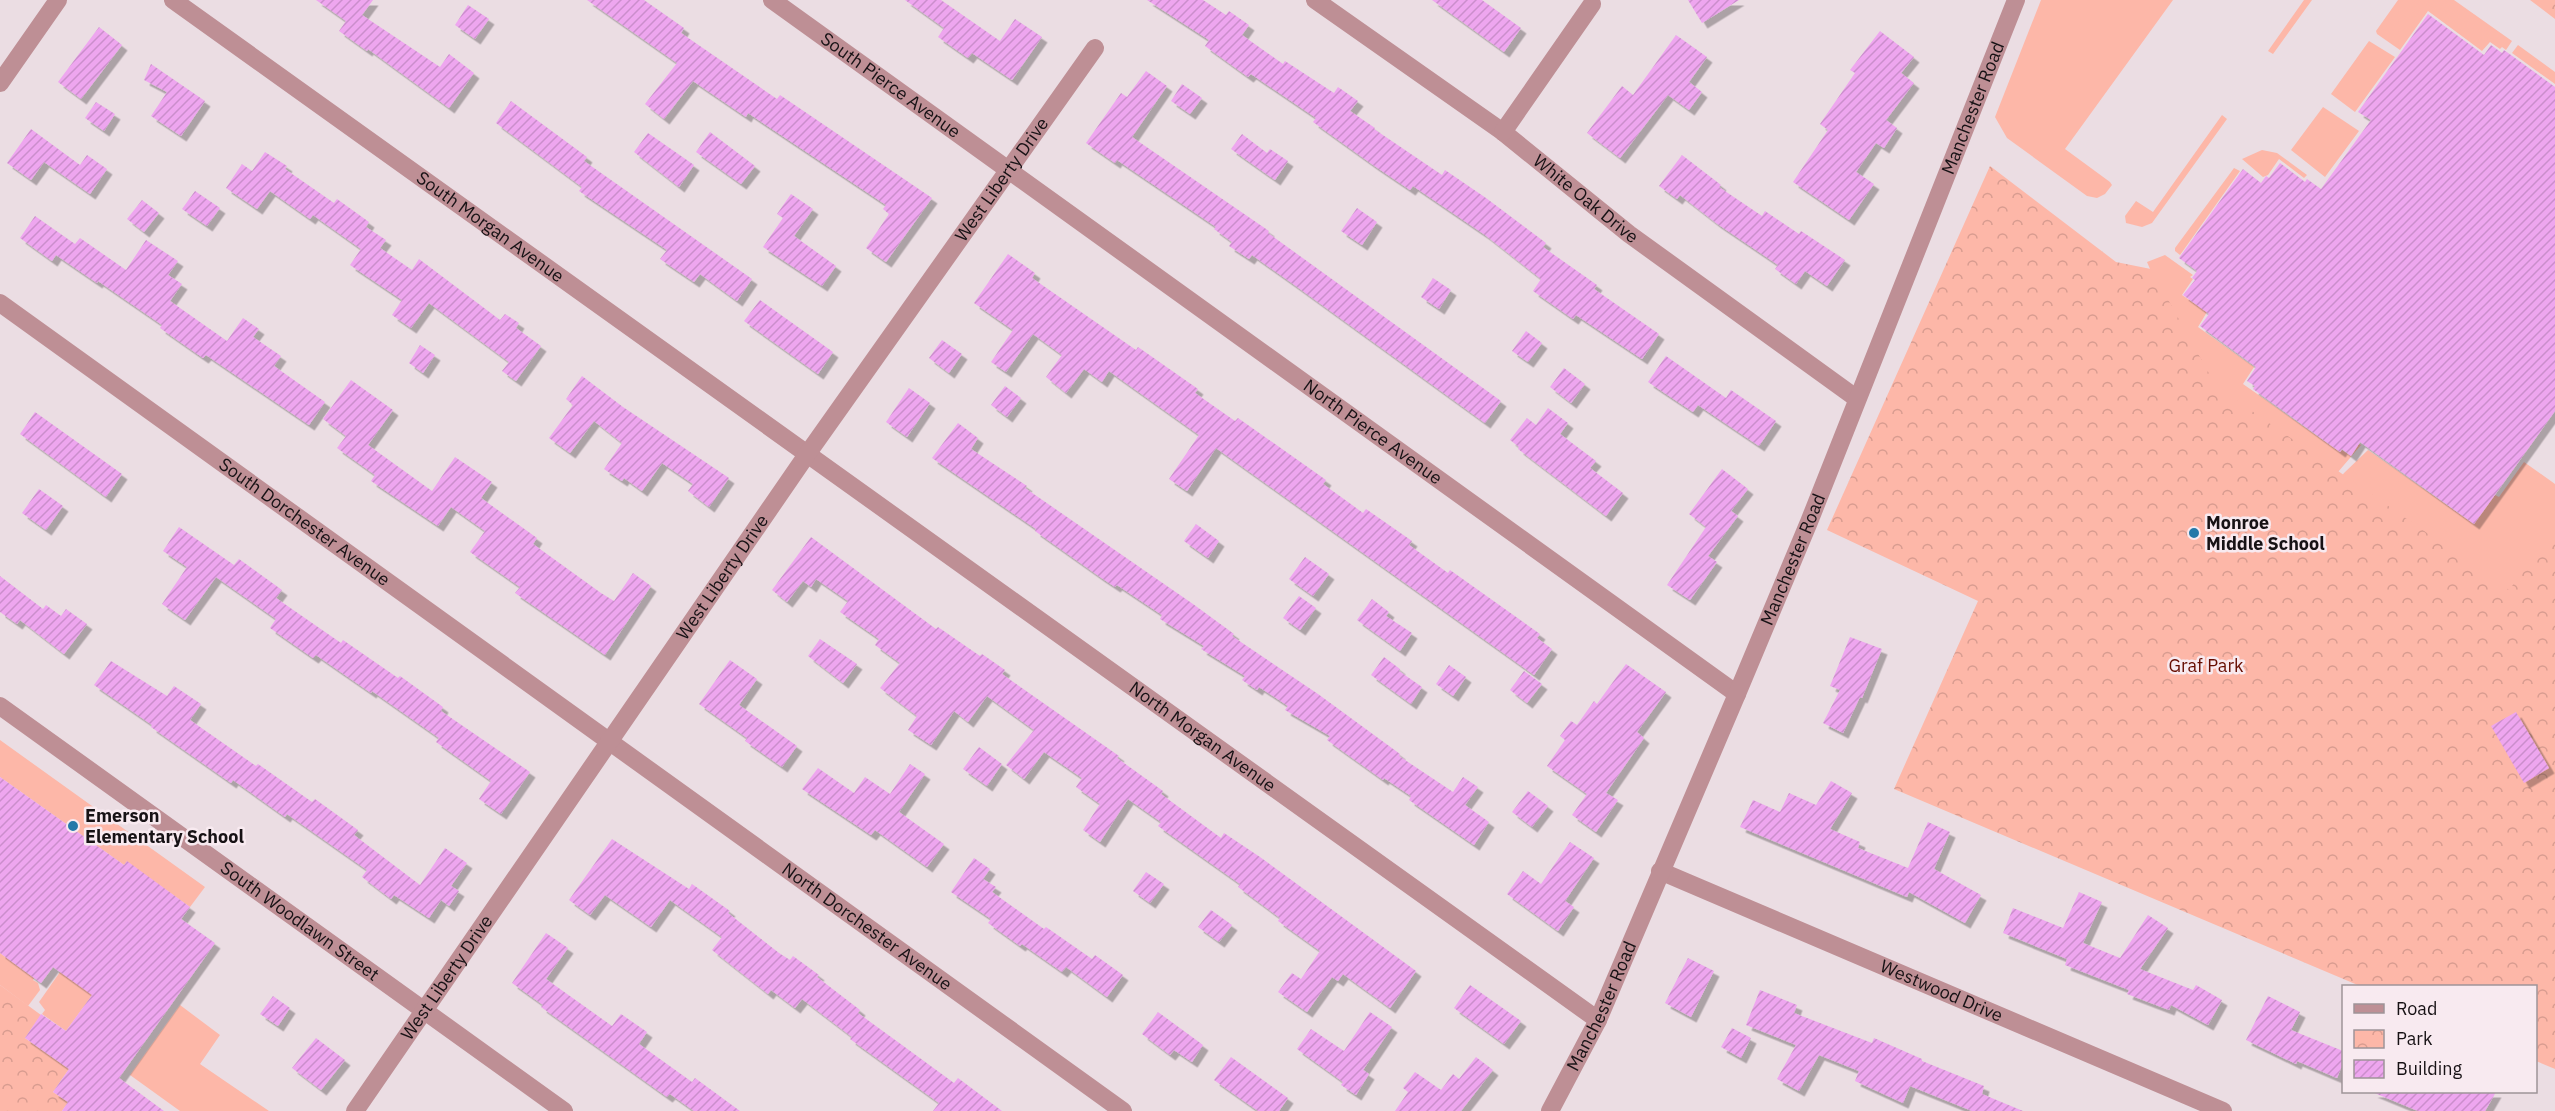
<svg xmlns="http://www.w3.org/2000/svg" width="2555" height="1111" font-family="'IBM Plex Sans',sans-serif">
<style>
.grass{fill:#fdb7a8}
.park{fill:url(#park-crowns)}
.building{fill:url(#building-hatch);filter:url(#shadow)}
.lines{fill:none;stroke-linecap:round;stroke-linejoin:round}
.minor{stroke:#be8f95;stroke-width:18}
.tertiary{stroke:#be8f95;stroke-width:18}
.poi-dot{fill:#2379a9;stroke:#f8eaf0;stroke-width:2}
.labels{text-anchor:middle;stroke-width:5;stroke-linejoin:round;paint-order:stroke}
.street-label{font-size:18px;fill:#171215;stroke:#f8eaf0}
.poi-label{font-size:18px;font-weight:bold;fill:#171215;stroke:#f8eaf0;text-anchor:start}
.park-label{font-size:18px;fill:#660c00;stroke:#f8eaf0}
</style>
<defs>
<pattern id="park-crowns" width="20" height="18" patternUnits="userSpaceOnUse" patternTransform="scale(1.5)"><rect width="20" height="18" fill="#fdb7a8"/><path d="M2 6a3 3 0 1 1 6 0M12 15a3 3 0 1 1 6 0" fill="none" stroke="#d89c90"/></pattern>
<pattern id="building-hatch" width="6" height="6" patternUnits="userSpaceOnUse" patternTransform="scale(1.5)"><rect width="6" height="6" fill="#eea6ef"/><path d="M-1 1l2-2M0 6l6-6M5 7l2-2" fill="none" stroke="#cb8ecc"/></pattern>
<filter id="shadow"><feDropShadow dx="5.5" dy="5.5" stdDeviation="0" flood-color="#0004"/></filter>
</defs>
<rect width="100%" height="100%" fill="#ebdde3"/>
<!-- grass -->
<path class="grass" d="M2041,0H2173L2065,149L2110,182L2112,185L2105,194L2097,198L2087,196L2007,138L1995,117Z
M2304,0H2312L2273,54L2268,51Z
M2398,0H2454L2512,41L2506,50L2502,47L2500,49L2490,42L2482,51L2428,11L2400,50L2377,34L2376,31Z
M2369,41L2395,57L2355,112L2331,94Z
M2518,45L2555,72V84L2512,53Z
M2323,107L2359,131L2325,177L2291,150Z
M2222,115L2227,119L2152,223L2142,227L2126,223L2125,216L2136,201L2153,212Z
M2262,150L2277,153L2307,175L2304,178L2279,159L2268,175L2263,177L2242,159Z
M2234,168L2240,171L2180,255L2175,251V248Z
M2165,255L2193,275L2190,277L2193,279L2182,295L2207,312L2198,327L2254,367L2243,384L2340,452L2342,450L2351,456L2359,444L2361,445L2321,492L2239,429L2162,297L2147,262Z
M2368,450L2474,524L2495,495L2499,497L2524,462L2555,484V633L2327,496L2344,473Z
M0,740L205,887L190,907L127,862L124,865L0,777Z
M0,953L34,978L33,980L38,983L40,990L28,1006L0,985Z
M60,972L79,985L106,976L66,1031L42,1014L45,1010L39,1002Z
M180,1005L220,1035L200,1064L269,1111H180L130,1075Z"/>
<!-- park -->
<path class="park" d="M2530,0H2555V19Z
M1990,166L2116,262L2151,269L2216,386L2509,590L2555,529V1069L2536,1061V986H2360L1894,789L1978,601L1827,530Z
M0,985L41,1015L25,1038L69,1069L53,1092L68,1102L62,1111H0Z"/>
<!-- building -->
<path class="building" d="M316,0H373L362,15L440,67L449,54L474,73L449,108L368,49L367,51L339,31L346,21Z
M587,0H644L684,28L681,33L777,99L780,95L932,198L886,262L866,248L889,214L883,209L886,205L748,113L746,117L693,81L664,119L645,104L677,63Z
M905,0H941L1000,41L1015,19L1042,37L1012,80L972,53L968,58L938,37L944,28Z
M1147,0H1203L1226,15L1229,11L1249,25L1242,35L1283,64L1285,61L1334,93L1338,87L1358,101L1350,111L1375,128L1374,129L1442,175L1445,170L1486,198L1546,243L1543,247L1597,285L1594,289L1659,334L1642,359L1576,315L1573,319L1533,291L1541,279L1485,235L1413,186L1410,190L1373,165L1313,122L1316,118L1251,74L1248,77L1205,46L1209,40Z
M1432,0H1482L1521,28L1504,52Z
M1688,0H1739L1702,23Z
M468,5L489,19L475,39L455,25Z
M2428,14L2484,55L2491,45L2502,53L2504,50L2555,87V411L2474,524L2360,442L2351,456L2342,449L2340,452L2253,389L2255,386L2247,381L2256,367L2200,326L2209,314L2183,295L2195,280L2192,278L2197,271L2179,258L2243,169L2261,183L2266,176L2269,178L2280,163L2305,182L2307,179L2321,189L2371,120L2358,112Z
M99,27L122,45L81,99L58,82Z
M1880,31L1914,57L1901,73L1914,83L1886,120L1897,128L1884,148L1876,143L1856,172L1874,184L1849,220L1793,182L1828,130L1820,124L1855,73L1850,70Z
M1676,35L1707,57L1689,82L1702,92L1689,110L1668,95L1620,158L1587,133L1622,86L1633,95Z
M151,64L205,101L181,136L151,116L167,92L144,80Z
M1146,71L1167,86L1132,137L1269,231L1268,233L1501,401L1485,423L1293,284L1252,255L1249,259L1229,246L1232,242L1214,229L1216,227L1117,160L1115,163L1086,143L1121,93L1127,97Z
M1182,84L1202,98L1190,114L1171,101Z
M511,101L587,157L584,161L752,279L737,301L700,274L694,282L660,259L667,250L579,191L582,187L496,123Z
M96,102L115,114L104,131L85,118Z
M31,129L80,165L87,155L107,169L90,194L44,162L31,180L7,163Z
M710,132L755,166L741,184L696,152Z
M648,133L694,165L679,187L634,152Z
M1242,134L1267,153L1270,149L1288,161L1275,180L1231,149Z
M265,152L287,166L285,169L334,203L337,199L369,222L366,227L386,240L380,248L412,270L419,259L500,320L505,314L519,323L516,328L541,346L516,381L502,371L509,362L429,303L411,328L392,315L402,300L350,265L361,249L313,215L310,219L270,191L257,209L226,188L242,164L252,171Z
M1682,155L1721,185L1719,187L1762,216L1765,211L1799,234L1801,231L1845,260L1827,286L1805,271L1796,284L1775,269L1778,265L1716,223L1680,195L1677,199L1659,186Z
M195,191L220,208L207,226L182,209Z
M791,194L813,209L794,236L836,266L822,286L763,247L783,218L777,214Z
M142,200L159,213L144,232L127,219Z
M1357,208L1377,222L1362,245L1341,231Z
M35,216L75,244L80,238L126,270L146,240L178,261L168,275L182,284L170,301L227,341L243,318L259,329L253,337L281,356L274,366L325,402L309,425L206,355L203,358L160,328L162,325L98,281L97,283L56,255L52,261L20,238Z
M1008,254L1035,273L1032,278L1136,350L1138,347L1198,389L1195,393L1235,421L1238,418L1326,480L1323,484L1348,502L1363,513L1366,509L1412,541L1409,545L1448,573L1450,570L1540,634L1537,638L1552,649L1534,675L1216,448L1187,491L1169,479L1199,435L1109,371L1102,382L1084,369L1066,393L1046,377L1062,355L1033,334L1006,372L991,362L1013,330L974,303Z
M1433,278L1451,290L1439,309L1421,297Z
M760,300L833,352L818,374L744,321Z
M1526,331L1542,343L1528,362L1512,351Z
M942,340L962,354L949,373L929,358Z
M420,345L435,355L423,373L409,363Z
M1666,356L1726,398L1731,390L1776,421L1759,446L1698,405L1693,412L1648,382Z
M1564,368L1585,384L1571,403L1550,387Z
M582,376L623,407L729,478L709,507L688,491L693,484L662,463L642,491L624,478L622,481L604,469L622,443L594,421L570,453L549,438L573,405L566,399Z
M351,380L393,410L368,445L432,491L455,457L492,482L481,498L537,538L533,544L601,593L614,601L633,573L651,586L605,655L515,593L520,587L470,552L485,531L451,507L438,526L371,481L375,475L337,448L346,436L323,419Z
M1005,386L1021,398L1007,417L991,405Z
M909,388L930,403L907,437L886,422Z
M1548,408L1568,423L1560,434L1596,461L1590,468L1623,493L1606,516L1518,449L1519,447L1510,440L1527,418L1536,425Z
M35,412L122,474L106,497L20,434Z
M958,423L978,438L971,449L1027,486L1025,488L1193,604L1234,634L1232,636L1318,694L1400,754L1399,756L1453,792L1463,777L1478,787L1465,805L1489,822L1474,845L1409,800L1411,796L1384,778L1383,780L1327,740L1330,736L1285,710L1288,706L1259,687L1257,690L1242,680L1245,676L1201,649L1204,646L1160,619L1162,615L1117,585L1115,587L1100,577L1035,531L1036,529L932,458Z
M1722,469L1748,489L1731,511L1738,516L1708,556L1717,562L1690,600L1667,585L1706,527L1689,514Z
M39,489L63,506L46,530L22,513Z
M1196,524L1219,541L1208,558L1184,541Z
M179,527L234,565L239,559L282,590L276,598L341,643L343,640L398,678L400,676L443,707L441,711L530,772L501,814L479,799L491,781L436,742L439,738L372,691L371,693L316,655L313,658L270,628L276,619L216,577L185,620L162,604L187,567L163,551Z
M811,537L936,629L938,627L980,656L982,654L1005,670L1002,674L1119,756L1117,758L1163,791L1161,794L1221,838L1224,833L1260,857L1416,971L1390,1008L1343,974L1338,981L1332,977L1307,1012L1278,992L1292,973L1301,979L1320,951L1278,921L1280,918L1238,887L1240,884L1158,826L1161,822L1128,799L1100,842L1083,830L1100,804L1076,787L1082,778L1044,752L1024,779L1006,765L1034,730L987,696L968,722L954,711L931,745L908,730L917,716L880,688L900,663L875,645L879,639L840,612L848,601L816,579L811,587L803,581L787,602L772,590Z
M1305,557L1329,574L1313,596L1289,579Z
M0,576L43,609L46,605L61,616L66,609L87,624L64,654L20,620L17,624L0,612Z
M1299,596L1316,608L1300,630L1283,618Z
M1372,599L1389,612L1386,616L1412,633L1400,651L1357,620Z
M1850,637L1882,649L1862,698L1860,697L1843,733L1823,723L1840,690L1830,686Z
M820,639L857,664L843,683L808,656Z
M1384,657L1400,669L1399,671L1422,687L1411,704L1371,675Z
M730,660L757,679L739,705L797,746L782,767L745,741L747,738L699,704Z
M111,661L167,696L174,686L201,704L190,720L256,766L258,764L312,802L315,799L358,830L354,835L420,885L445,848L467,863L451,886L459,891L449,906L441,900L429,918L394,895L391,899L362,877L367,870L287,814L285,817L233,780L231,783L151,727L152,725L94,685Z
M1626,664L1666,692L1637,732L1644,738L1606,793L1618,800L1596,832L1572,815L1587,794L1547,766L1565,740L1560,736L1571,721L1577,725L1594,701L1597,704Z
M1449,665L1466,677L1453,696L1436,684Z
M1524,671L1542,684L1527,703L1510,690Z
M2516,712L2549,768L2524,783L2491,726Z
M979,747L1002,764L987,786L963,769Z
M910,764L925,774L899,812L944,844L927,867L875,830L871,835L802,789L818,768L854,793L865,777L890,794Z
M0,777L124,865L127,861L190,907L181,919L215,943L119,1078L164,1111H62L68,1102L53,1092L69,1069L25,1038L41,1014L66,1031L92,995L53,967L41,983L0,953Z
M1831,781L1852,793L1830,829L1860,842L1858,848L1908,868L1928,822L1950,832L1934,869L1981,895L1965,923L1909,892L1907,897L1740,827L1753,800L1780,812L1789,793L1816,805Z
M1528,791L1548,806L1532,827L1512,812Z
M612,839L689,889L692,884L730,911L728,913L779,953L790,960L793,956L819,975L817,977L860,1010L858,1013L902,1045L954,1083L958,1078L1002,1111H933L939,1103L850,1039L852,1037L802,999L795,1008L771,990L768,994L712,950L722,937L670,900L651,927L605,895L590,915L569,900Z
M1570,842L1594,858L1565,901L1574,907L1558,931L1507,894L1523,871L1541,884Z
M974,858L990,869L983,879L996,887L992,892L1044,929L1046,927L1092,959L1095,955L1123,975L1107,997L1066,967L1062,972L1022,944L1020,946L988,923L991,919L951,892Z
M1146,872L1164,884L1150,903L1133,891Z
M2079,892L2102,902L2083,943L2120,958L2148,915L2168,928L2140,969L2193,990L2196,985L2222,1000L2208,1025L2171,1005L2169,1010L2127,994L2129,990L2065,965L2067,959L2003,933L2013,908L2063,928Z
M1211,910L1232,925L1219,942L1198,927Z
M546,933L568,948L546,979L612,1026L621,1014L647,1032L639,1044L692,1082L695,1078L740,1111H694L670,1094L667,1097L541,1007L543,1005L512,983Z
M1688,958L1714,971L1691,1017L1665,1003Z
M1470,985L1521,1021L1504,1044L1454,1008Z
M1760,990L1797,1005L1794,1013L1872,1043L1874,1038L1922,1059V1061L1984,1086L1982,1094L2023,1111H1972L1910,1086L1903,1103L1855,1081L1859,1071L1819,1055L1799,1091L1777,1079L1796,1045L1746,1025Z
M273,996L290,1008L278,1026L260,1014Z
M2268,996L2300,1012L2291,1030L2343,1051V1063L2337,1078L2297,1061L2296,1064L2246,1040Z
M1158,1012L1203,1045L1192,1062L1174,1050L1170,1055L1142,1034Z
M1370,1012L1392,1027L1363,1070L1369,1074L1356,1095L1341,1085L1343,1082L1297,1049L1311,1029L1344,1051Z
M1732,1028L1751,1038L1741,1058L1721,1047Z
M316,1038L345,1060L321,1090L292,1068Z
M1231,1057L1288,1098L1279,1111H1258L1214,1080Z
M1476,1057L1493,1070L1461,1111H1395L1408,1092L1403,1088L1415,1072L1441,1090L1453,1074L1459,1079Z
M2372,1092H2496L2485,1111H2418Z"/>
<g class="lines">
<!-- minor -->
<g class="minor">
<path id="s1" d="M173,0L1598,1020"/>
<path id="s2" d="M772,0L1737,694"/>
<path id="s3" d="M1315,0L1503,132L1629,234L1856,398"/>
<path d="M0,83L58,0"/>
<path d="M1503,132L1592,4"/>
<path id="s4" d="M0,303L1123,1111"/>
<path id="s5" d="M0,706L564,1111"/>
<path id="s6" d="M1660,871L2223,1111"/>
<path id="s7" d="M355,1111L808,453L1095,48"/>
</g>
<!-- tertiary -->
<path class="tertiary" id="s8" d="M1550,1111L1598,1020L1737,694L1809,522L2016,0"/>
</g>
<!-- markers -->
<g class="poi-dot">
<circle cx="2194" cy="533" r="6"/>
<circle cx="73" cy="826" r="6"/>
</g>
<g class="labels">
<!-- street labels -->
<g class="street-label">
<text dy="6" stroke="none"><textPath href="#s2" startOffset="146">South Pierce Avenue</textPath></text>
<text dy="6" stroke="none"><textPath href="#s8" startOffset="1089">Manchester Road</textPath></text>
<text dy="6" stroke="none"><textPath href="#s7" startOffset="1134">West Liberty Drive</textPath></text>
<text dy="6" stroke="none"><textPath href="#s3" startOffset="336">White Oak Drive</textPath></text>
<text dy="6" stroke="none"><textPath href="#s1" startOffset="390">South Morgan Avenue</textPath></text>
<text dy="6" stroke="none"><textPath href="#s2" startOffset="740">North Pierce Avenue</textPath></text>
<text dy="6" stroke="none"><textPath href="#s4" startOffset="375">South Dorchester Avenue</textPath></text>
<text dy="6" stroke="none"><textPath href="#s8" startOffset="603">Manchester Road</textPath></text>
<text dy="6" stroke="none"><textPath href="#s7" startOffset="648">West Liberty Drive</textPath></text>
<text dy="6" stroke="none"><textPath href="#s1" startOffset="1266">North Morgan Avenue</textPath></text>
<text dy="6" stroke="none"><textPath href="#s5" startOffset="369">South Woodlawn Street</textPath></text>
<text dy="6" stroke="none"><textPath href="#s4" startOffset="1068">North Dorchester Avenue</textPath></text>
<text dy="6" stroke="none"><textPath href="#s7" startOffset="162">West Liberty Drive</textPath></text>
<text dy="6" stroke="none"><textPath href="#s6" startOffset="306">Westwood Drive</textPath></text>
<text dy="6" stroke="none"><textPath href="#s8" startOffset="117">Manchester Road</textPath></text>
</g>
<!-- poi labels -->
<g class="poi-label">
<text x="2206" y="529">Monroe<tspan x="2206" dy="21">Middle School</tspan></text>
<text x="85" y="822">Emerson<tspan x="85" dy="21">Elementary School</tspan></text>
</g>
<!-- park labels -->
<g class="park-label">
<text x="2206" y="672">Graf Park</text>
</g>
</g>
<!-- legend -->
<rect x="2342" y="985" width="195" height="108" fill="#f8eaf0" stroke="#9e9498" stroke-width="1.5"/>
<rect x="2354" y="1004" width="30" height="9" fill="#be8f95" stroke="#9e9498" stroke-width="1.5"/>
<text x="2396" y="1015" font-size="18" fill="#171215">Road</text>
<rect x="2354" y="1030" width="30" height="18" fill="url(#park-crowns)" stroke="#9e9498" stroke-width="1.5"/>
<text x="2396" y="1045" font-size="18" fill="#171215">Park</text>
<rect x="2354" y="1060" width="30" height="18" fill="url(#building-hatch)" stroke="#9e9498" stroke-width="1.5"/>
<text x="2396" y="1075" font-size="18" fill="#171215">Building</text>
</svg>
